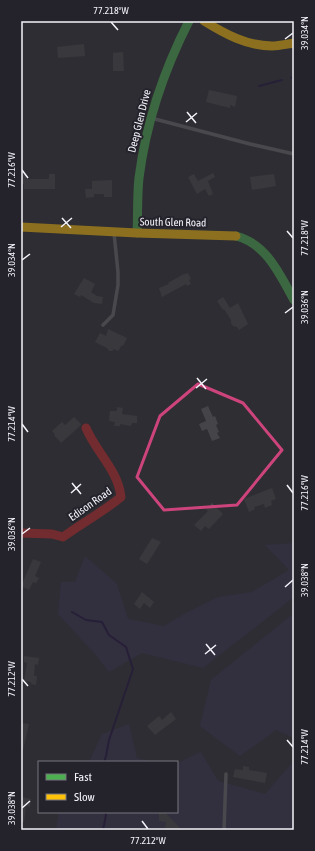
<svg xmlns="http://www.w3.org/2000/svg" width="315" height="851" font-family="'Asap Condensed',sans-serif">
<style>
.green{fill:#38314f}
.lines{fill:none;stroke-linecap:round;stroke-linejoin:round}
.stream{stroke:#1f0f3d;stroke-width:2}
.building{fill:#454549}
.lane{stroke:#6a696d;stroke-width:3.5}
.fast{stroke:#4caf50;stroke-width:9}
.slow{stroke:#ffc107;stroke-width:9}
.jam{stroke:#c62828;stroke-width:9}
.marked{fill:none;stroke:#cc447b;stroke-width:3;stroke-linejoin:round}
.ticks{fill:none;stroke:#f4f3fa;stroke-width:1.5}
.labels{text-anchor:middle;stroke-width:4;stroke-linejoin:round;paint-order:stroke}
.street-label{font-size:11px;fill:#f4f3fa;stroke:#24222b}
.neatline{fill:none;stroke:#f4f3fa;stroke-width:1.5}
.ticks-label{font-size:10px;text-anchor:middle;fill:#f4f3fa}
</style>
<rect width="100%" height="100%" fill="#2e2e33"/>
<!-- green -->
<path class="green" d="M294,543V597L203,668L142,653L109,672L96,655L58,614L61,582H75L85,556L117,584L128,619L164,626L186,613L218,597L252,592L289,570L265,545Z
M294,613V738L276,730L240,756L200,726L211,680Z
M129,724L137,758L155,762H89L102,734Z
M201,752L218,781L265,794L294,761V830H56L59,812H177V763Z"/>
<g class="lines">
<!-- stream -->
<path class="stream" d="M291,78L294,76
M259,86L282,80
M72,612L86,620L102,622L109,635L126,647L133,669L109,740L106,756L104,762
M103,830L106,815L105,812"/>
</g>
<!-- building -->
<path class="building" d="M84,44L85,56L58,58L57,47Z
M123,52L124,71H113V53Z
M209,90L237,96L235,107L230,105V108L206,102Z
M213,173L215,177L208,181L213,194L209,196L205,189L197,194L188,177L194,174L198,181Z
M21,174H26V179H49V174H55V189H24V184H21Z
M274,174L276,186L252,190L250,177Z
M112,180V197H104V194H94V197L86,198L85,189H92V181Z
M188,273L191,279L189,280L191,284L187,286L186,284L162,297L159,288L169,284L168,283L182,275Z
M84,278L95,284L91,292L97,296L103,297L102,304L94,303L81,295L80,297L74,294Z
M223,297L230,308L238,303L248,324L239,330L237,327L233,326L231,323V320L224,309L223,310L217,301Z
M108,329L127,338L123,346L122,345L118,351L114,349L112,351H109L107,348L95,342L100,333L106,336Z
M208,406L213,417L215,416L218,424L216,425L219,432L217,433L220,438L212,441L207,429L202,431L199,424L206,421L201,409Z
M117,407L123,408L122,414L137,416V423H132L131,426L120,424V426H114L115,422L109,421L110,411H117Z
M74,417L81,424L80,426L61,443L54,435L55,434L52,431L62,422L65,425Z
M272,488L276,499L271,501L272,505L265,508L264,504L254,507L255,509L249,512L244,499Z
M212,503L223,514L209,529L205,526L201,531L194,525L208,511L206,510Z
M152,538L161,542L147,564L139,559Z
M33,559L41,562L35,576L39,578L36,583L33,582L29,590L21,586Z
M142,592L154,602L150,608L144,603L140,609L134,604Z
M24,656L39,658L38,665L35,664L34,676H37L36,685L31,684V682L24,681L27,663L24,662Z
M171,712L176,719L155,735L147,726L159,716L162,720Z
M21,723L29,724L23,750H21Z
M243,766L249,767V770L267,773L265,783L233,777L235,769L243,770Z
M21,797L31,799L30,807L26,806L24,822H21Z
M159,812H165L182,830L165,829L166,822L159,821Z"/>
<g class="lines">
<!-- lane -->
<path class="lane" d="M151,118L250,144L294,154
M103,325L113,315L118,285V272L114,233
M224,830L226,774"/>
<!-- fast -->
<path class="fast" d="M137,233C138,215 137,196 139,178C146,123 164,70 189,21
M236,236C267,244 280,275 294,300"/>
<!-- slow -->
<path class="slow" d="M204,21C225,34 247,46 272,46C279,46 287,44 294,43
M21,227L137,233L236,236"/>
<!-- jam -->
<path class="jam" d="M21,533L52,534L63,537C82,523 103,512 121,497C118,470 96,452 86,428"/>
</g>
<!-- marked area -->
<path d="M0 0H315V851H0ZM198,384L243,403L282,450L237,505L164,510L137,477L160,416Z" fill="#2e2e33" fill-opacity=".55" fill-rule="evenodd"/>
<path class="marked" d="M198,384L243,403L282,450L237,505L164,510L137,477L160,416Z"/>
<!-- ticks -->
<path class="ticks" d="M111,22L118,30M285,39L293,33M187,112L196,123M186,122L197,113M22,170L28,178M62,218L71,228M61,227L72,218M287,231L293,238M22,260L30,254M285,313L293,307M197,378L206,389M196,388L207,379M22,424L28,432M72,483L81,494M287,485L293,493M71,493L81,484M22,534L30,528M285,587L293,580M206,644L215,655M205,654L216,645M22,679L28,686M287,740L293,747M22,808L30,801M142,821L148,829"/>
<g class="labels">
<!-- street labels -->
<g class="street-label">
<text transform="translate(139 121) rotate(-76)" y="4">Deep Glen Drive</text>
<text transform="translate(173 222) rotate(1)" y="4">South Glen Road</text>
<text transform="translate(90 504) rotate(-35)" y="4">Edison Road</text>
</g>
</g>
<!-- border -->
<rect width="315" height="851" fill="none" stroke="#24222b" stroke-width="44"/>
<!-- legend -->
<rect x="38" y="761" width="140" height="52" fill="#24222b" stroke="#77767e"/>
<rect x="46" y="774" width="20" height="6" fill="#4caf50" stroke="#77767e"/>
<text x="74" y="781" font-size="12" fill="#f4f3fa">Fast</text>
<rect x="46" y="794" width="20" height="6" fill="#ffc107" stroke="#77767e"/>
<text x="74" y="801" font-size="12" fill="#f4f3fa">Slow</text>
<rect x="22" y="22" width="271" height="807" class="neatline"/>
<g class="ticks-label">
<text x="111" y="14">77.218°W</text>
<text transform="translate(304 33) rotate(-90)" y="4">39.034°N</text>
<text transform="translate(11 170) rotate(-90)" y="4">77.216°W</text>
<text transform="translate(304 238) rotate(-90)" y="4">77.218°W</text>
<text transform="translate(11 260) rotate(-90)" y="4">39.034°N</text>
<text transform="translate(304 307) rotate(-90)" y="4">39.036°N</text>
<text transform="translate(11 424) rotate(-90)" y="4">77.214°W</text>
<text transform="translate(304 493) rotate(-90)" y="4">77.216°W</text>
<text transform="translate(11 534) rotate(-90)" y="4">39.036°N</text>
<text transform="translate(304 580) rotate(-90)" y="4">39.038°N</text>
<text transform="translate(11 679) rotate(-90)" y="4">77.212°W</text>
<text transform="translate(304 747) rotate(-90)" y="4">77.214°W</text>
<text transform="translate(11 808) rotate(-90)" y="4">39.038°N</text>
<text x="148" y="844">77.212°W</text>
</g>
</svg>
